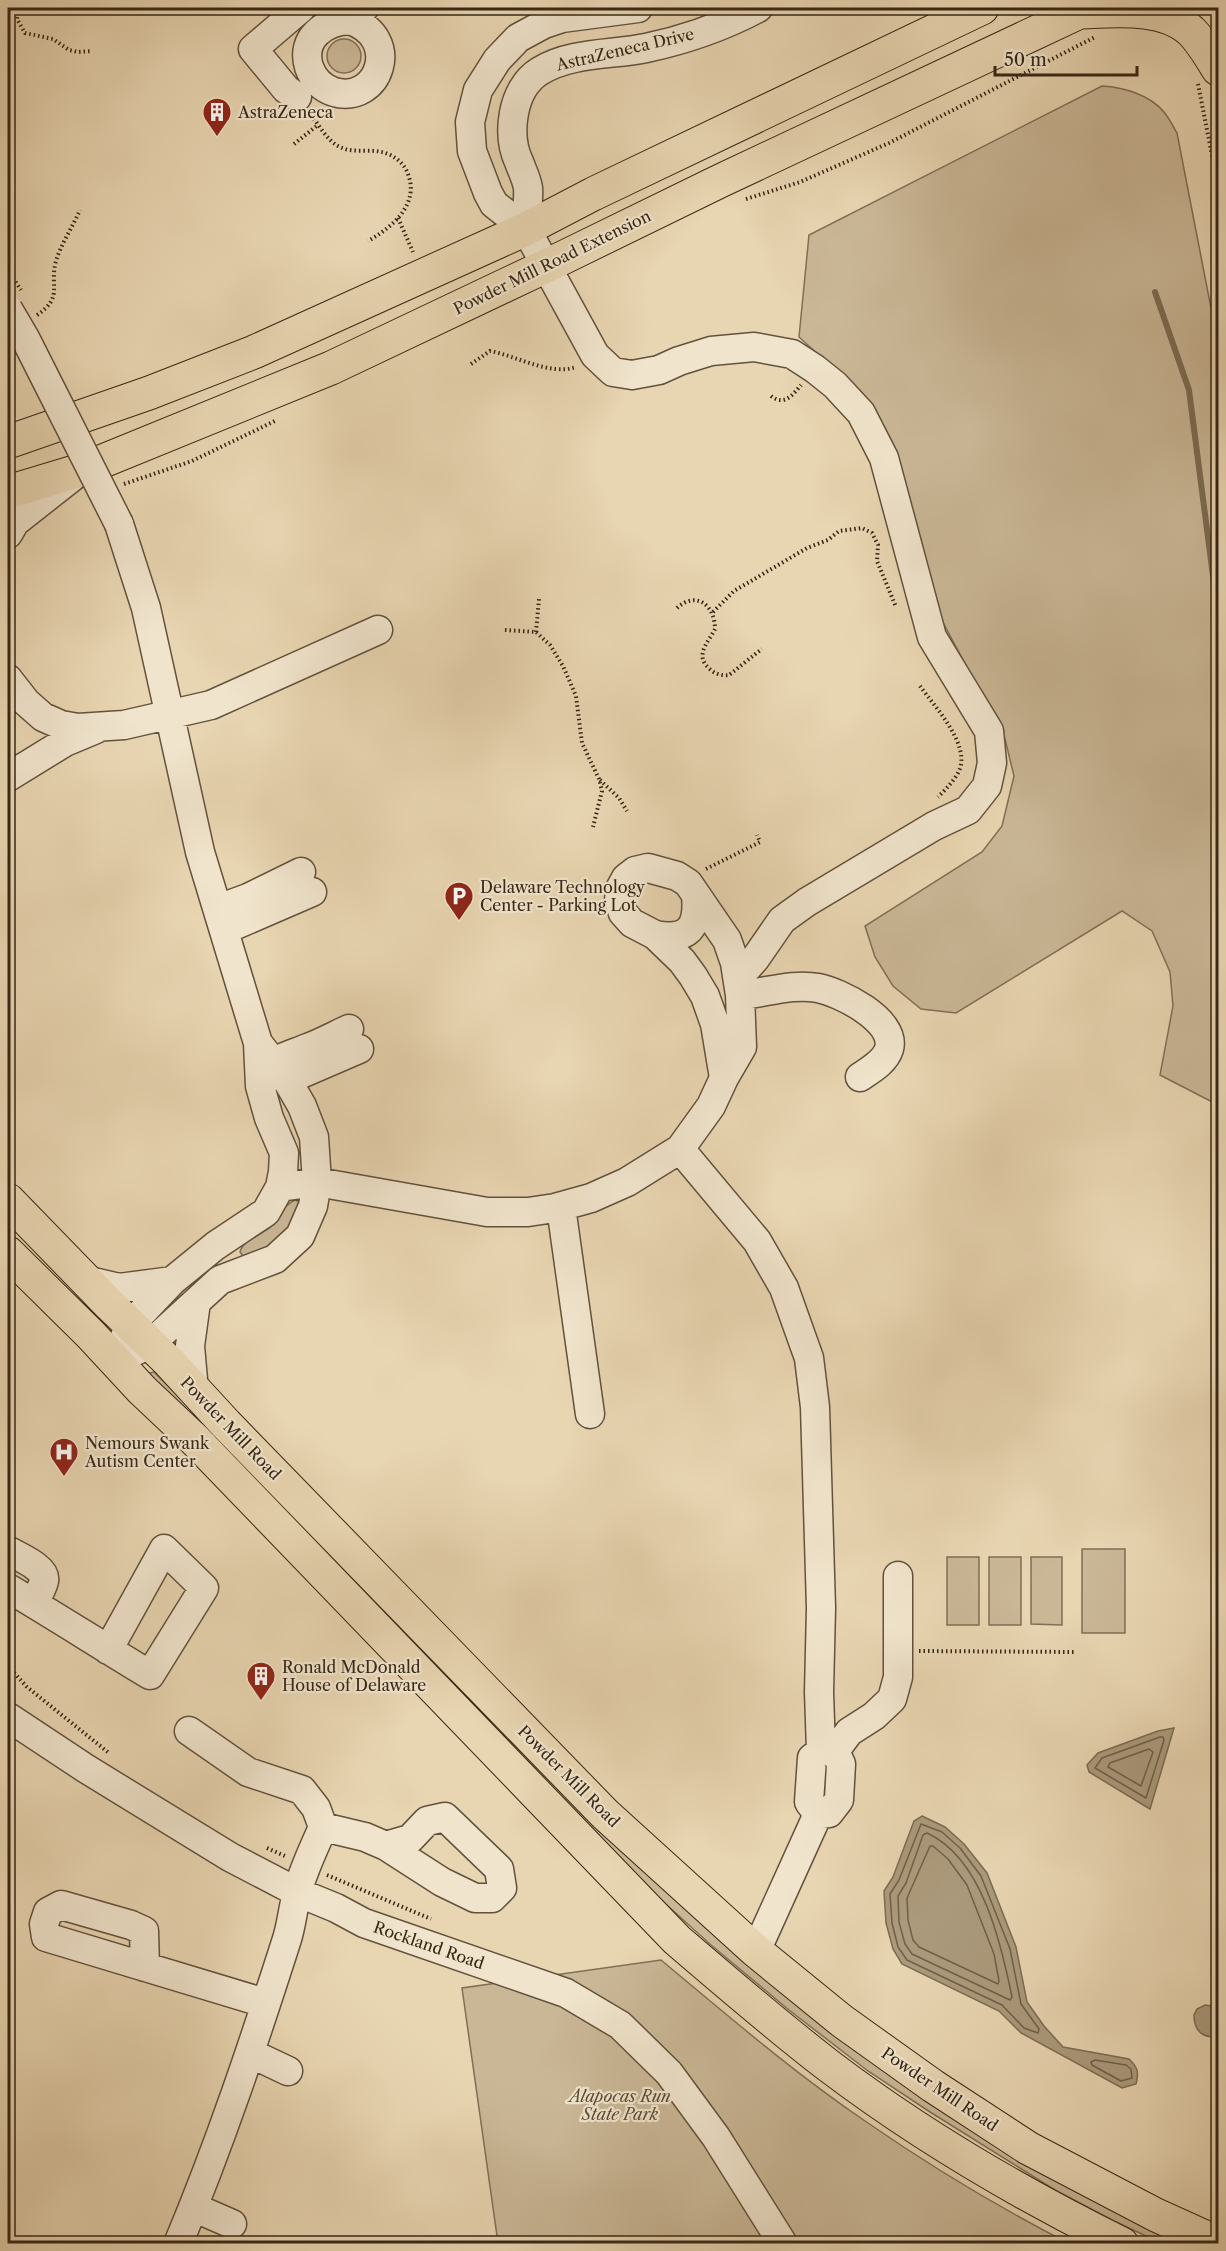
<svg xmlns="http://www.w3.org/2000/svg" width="1226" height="2251" font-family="'Libre Caslon Text',serif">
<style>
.green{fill:#cab796;stroke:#806f56;stroke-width:1.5}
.water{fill:#ab9a7c;stroke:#7c6c53;stroke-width:1.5}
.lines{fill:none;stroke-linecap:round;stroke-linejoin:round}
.shore{stroke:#706048;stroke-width:1.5}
.stream{stroke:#7c6c53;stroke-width:6}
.minor-casing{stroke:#62523c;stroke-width:31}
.highway-casing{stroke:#362715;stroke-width:35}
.path{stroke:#362715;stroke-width:4;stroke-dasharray:1.5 3;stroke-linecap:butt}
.minor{stroke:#f0e4cc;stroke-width:28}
.highway{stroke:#e8d5b1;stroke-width:33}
.minor-bridge-casing{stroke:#62523c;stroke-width:31;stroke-linecap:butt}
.path-bridge{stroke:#362715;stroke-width:4;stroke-dasharray:1.5 3;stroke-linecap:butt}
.minor-bridge{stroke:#f0e4cc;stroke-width:28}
.labels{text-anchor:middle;stroke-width:4.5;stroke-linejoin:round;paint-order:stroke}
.street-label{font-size:16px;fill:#362715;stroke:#f0e4cc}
.poi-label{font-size:16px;fill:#362715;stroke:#f0e4cc;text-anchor:start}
.park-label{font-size:16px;font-style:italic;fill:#5b4b35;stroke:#f0e4cc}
</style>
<rect width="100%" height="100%" fill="#e8d5b1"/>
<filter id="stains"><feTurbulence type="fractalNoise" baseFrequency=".00333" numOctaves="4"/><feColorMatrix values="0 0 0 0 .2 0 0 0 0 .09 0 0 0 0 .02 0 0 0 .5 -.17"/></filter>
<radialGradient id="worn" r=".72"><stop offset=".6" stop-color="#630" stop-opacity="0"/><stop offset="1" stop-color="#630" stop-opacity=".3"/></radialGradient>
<!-- green -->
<path class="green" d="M327 56a17 17 0 1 1 34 0a17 17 0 1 1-34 0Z
M1102,86C1123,87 1150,95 1164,112C1169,118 1173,126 1177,133L1218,344V1105L1160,1075L1173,1006L1170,972L1152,931L1122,911L956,1013L921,1009L893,986L875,957L865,926L982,852L1002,826L1014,776L1005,739L938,613L888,440L822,358L799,337L809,235Z
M295,1200L300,1202L301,1214L272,1247L244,1257L240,1252C243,1240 259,1236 269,1228C279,1219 283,1205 295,1200Z
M154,1372L666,1889L1187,2243H1161L1114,2221L1055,2190L930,2112L868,2071L789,2010L711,1945L658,1897L150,1378L149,1373Z
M1082,1549H1125V1633H1082Z
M947,1557H979V1625H947Z
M989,1557H1021V1625H989Z
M1031,1557H1062V1625L1031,1624Z
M661,1960C727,2015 793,2072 865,2121C930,2166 998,2207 1068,2243H498L462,1988Z"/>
<!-- water -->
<path class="water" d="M1174,1728L1150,1809L1089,1772L1087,1765L1098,1753L1158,1731Z
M922,1816L945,1827L964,1844L987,1873L1016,1947L1027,2002L1044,2026L1063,2047L1129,2059C1138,2067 1139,2073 1136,2084L1122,2088L1021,2033L999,2011L902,1964L893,1949L886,1923L884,1891L893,1877L914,1821Z
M1205,2005L1218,2007V2036C1203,2039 1194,2031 1194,2015L1197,2009Z"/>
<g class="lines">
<!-- shore -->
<path class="shore" d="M1160,1737H1163L1164,1740L1146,1798L1095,1768L1102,1758Z
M1149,1749L1153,1752L1141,1786L1108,1767L1110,1763Z
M921,1824L942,1832L960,1848L981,1876L1010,1949L1021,2004L1039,2029L1038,2033L1024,2028L1002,2005L907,1960L898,1947L892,1923L890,1894L899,1880Z
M927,1833C982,1858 1001,1943 1012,1997L1010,2000L912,1954L905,1944L899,1922L898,1896L906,1883L923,1835Z
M930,1846H933L948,1859L967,1885L994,1954L999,1981L998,1984L919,1947L913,1940L908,1920L907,1898Z
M1095,2060L1126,2065L1131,2069L1132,2078L1121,2081L1092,2065L1091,2062Z"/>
<!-- stream -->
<path class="stream" d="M1155,292L1189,390L1218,615"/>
<!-- minor casing -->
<g class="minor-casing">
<path id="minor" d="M638,8L562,18L544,24L518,38L497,60L478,90L470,122L472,151L488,193L494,204L526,229L595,355L613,372L632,375L659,370L679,361L711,351L754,347L792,354L815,369L835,385L861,413L884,458L932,637L989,731L992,763L987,786L968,810L934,826L807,902L782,920L755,959L738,978
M350,20C403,38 379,105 334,92C322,88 313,79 309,67C300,38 325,21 350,20L364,8
M297,97L286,89L253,49L301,8
M526,229C526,216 529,201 528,188C527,180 522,170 519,162C512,147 511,129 514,113C517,97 525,80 540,71C571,52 612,55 646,48C684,40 724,26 758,8
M8,534L15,522L76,474
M8,679L26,702L43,717L61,725L78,728L124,725L211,705L378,630
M8,777L65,742L96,729
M218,909L248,898L301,872
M224,930L312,892
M655,935C688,941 699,928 696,895
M740,995C765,993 793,983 818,988C839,992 897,1020 889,1049C885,1062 870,1070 860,1077
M260,1073C275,1058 291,1055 310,1047C323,1042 336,1035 349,1029
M267,1076L301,1074L359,1049
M680,1149L757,1241L784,1288L809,1358L815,1407L821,1608L819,1692L821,1751
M280,1187L317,1182L487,1212H528L555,1208L591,1198L627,1182L680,1149L711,1106L724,1078L742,1047L740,995L735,963L727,940L688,883L677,876L648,868L635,871L626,878L620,889L619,901L623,913L632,923L655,935L682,961L693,976L705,996L715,1024L724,1078
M561,1207L590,1414
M85,1280L119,1288L172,1281
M131,1353L150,1344L220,1280L275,1259L300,1236L313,1206L317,1182L314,1137L302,1106L287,1080L258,1043
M115,1360L130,1325L172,1281L215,1246L266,1212L280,1187L283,1172L284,1153L269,1118L260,1086L258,1043L200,852L146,608L119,524
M194,1391L190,1346L196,1302
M9,1551C19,1557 47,1568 44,1581C42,1589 37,1597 34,1603
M8,1588C55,1616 102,1646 150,1675L204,1588L164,1549L108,1650
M8,1717L85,1768L230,1857L297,1892L336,1908L364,1923L566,1993L620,2025L669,2073L716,2137L783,2244
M821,1751H835L841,1764L839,1800L829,1813L818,1814L809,1802L812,1758Z
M835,1751L849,1732L874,1716L892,1699L898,1677V1576
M323,1827L365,1837L386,1846L442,1882L475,1898H492L502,1888L499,1869L445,1817L427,1821L410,1839L386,1846
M756,1951L818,1814
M145,1967L144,1931L131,1925L61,1905L48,1912L44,1924L46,1937L265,2003
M250,2053L288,2071
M193,2207L232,2224
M178,2244C220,2144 254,2042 287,1939C292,1923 293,1906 298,1890C304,1868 314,1848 323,1827L316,1808L302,1790L248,1772L189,1731"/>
</g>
<!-- highway casing -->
<g class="highway-casing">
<path id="highway" d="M1079,12C1114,11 1163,5 1191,31C1202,42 1210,56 1218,69
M8,442L149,393L254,352L526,229L593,194L982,8
M8,492L81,470L331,368L546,266L720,181L1088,8
M8,1200L110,1305L169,1362L226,1424L605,1814L756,1951L842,2021L933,2086L1028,2148L1156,2215L1218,2243
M8,1253L91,1335L142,1390L194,1439L677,1940C727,1983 777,2026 829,2066C920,2135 1019,2193 1122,2244"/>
</g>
<!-- path -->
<path class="path" d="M18,8L17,19L25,33L53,39L69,50L78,52L92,51
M1198,84L1218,186
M311,115C319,125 327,140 338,146C354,155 372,147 388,154C398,158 406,166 409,177C418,206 391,228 368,241
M294,144L318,125
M746,199L800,182L889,143L1095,37
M398,218L413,252
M8,269L13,278
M37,315C64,297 49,286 56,261C61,244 73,226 80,210
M471,364L490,351C517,356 550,376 576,367
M771,396C784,406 792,396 801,385
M124,484L192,461L277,420
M677,608C697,590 715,606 715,629C708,643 693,656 711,670C715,674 723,676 729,675C731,674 756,653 762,649
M713,612L734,591L807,548L828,540L839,531L862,528L872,533L878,545L877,561L896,607
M505,630L536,632L550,645L563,666L576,696L582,743L599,779L602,791L593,827
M536,632L539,599
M920,686C935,707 971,745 959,771C954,781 946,789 938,797
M600,780L619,798L627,811
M706,869L760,842L757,835
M919,1651L1074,1652
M8,1666L27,1687L109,1753
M267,1848L285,1856
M327,1875L431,1919
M806,2237L811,2244"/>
<!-- minor -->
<use href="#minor" class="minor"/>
<!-- highway -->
<use href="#highway" class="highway"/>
<!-- minor-bridge casing -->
<g class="minor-bridge-casing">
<path id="minor-bridge" d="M8,309L25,338L119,524"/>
</g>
<!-- path-bridge -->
<path class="path-bridge" d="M13,278L21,290"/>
<!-- minor-bridge -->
<use href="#minor-bridge" class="minor-bridge"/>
</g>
<!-- icons -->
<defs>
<g id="building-pin" transform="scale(1.5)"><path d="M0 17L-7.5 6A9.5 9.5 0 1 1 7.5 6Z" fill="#8f2418" stroke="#f0e4cc"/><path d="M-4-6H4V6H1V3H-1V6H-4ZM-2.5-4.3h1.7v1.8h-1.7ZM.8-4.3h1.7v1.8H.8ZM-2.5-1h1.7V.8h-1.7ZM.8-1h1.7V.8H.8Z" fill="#fff"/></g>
<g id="parking-pin" transform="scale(1.5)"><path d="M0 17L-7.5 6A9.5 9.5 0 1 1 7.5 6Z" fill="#8f2418" stroke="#f0e4cc"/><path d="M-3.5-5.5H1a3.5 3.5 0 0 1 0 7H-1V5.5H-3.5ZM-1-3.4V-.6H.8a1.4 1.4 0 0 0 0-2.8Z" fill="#fff"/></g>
<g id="hospital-pin" transform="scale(1.5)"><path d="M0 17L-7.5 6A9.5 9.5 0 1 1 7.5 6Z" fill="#8f2418" stroke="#f0e4cc"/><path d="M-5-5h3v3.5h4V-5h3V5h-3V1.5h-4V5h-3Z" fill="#fff"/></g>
</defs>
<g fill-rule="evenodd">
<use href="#building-pin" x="217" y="112"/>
<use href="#parking-pin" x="459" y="896"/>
<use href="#hospital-pin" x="64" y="1452"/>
<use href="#building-pin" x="261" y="1676"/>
</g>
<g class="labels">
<!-- street labels -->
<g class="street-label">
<text transform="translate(625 49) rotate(-13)" y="6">AstraZeneca Drive</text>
<text transform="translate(552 262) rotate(-26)" y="6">Powder Mill Road Extension</text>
<text transform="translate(231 1428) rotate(46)" y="6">Powder Mill Road</text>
<text transform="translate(569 1776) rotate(45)" y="6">Powder Mill Road</text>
<text transform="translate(429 1945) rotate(19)" y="6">Rockland Road</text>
<text transform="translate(940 2089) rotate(34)" y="6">Powder Mill Road</text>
</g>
<!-- poi labels -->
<g class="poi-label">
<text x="238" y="118">AstraZeneca</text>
<text x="480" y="893">Delaware Technology<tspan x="480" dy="18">Center - Parking Lot</tspan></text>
<text x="85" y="1449">Nemours Swank<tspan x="85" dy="18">Autism Center</tspan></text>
<text x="282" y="1673">Ronald McDonald<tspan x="282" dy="18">House of Delaware</tspan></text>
</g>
<!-- park labels -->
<g class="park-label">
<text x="620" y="2102">Alapocas Run<tspan x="620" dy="18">State Park</tspan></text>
</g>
</g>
<!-- margin -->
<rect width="1226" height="2251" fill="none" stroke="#e8d5b1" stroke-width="30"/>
<rect x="9" y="9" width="1208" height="2233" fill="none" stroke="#362715" stroke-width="3"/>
<rect x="15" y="15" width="1196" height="2221" fill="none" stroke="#362715" stroke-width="1.5"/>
<!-- scale -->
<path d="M995 66v9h142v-9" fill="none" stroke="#362715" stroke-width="3"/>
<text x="1004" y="66" font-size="18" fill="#362715" stroke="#f0e4cc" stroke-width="4.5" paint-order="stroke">50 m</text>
<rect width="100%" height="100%" filter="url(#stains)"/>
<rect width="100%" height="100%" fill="url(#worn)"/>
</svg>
